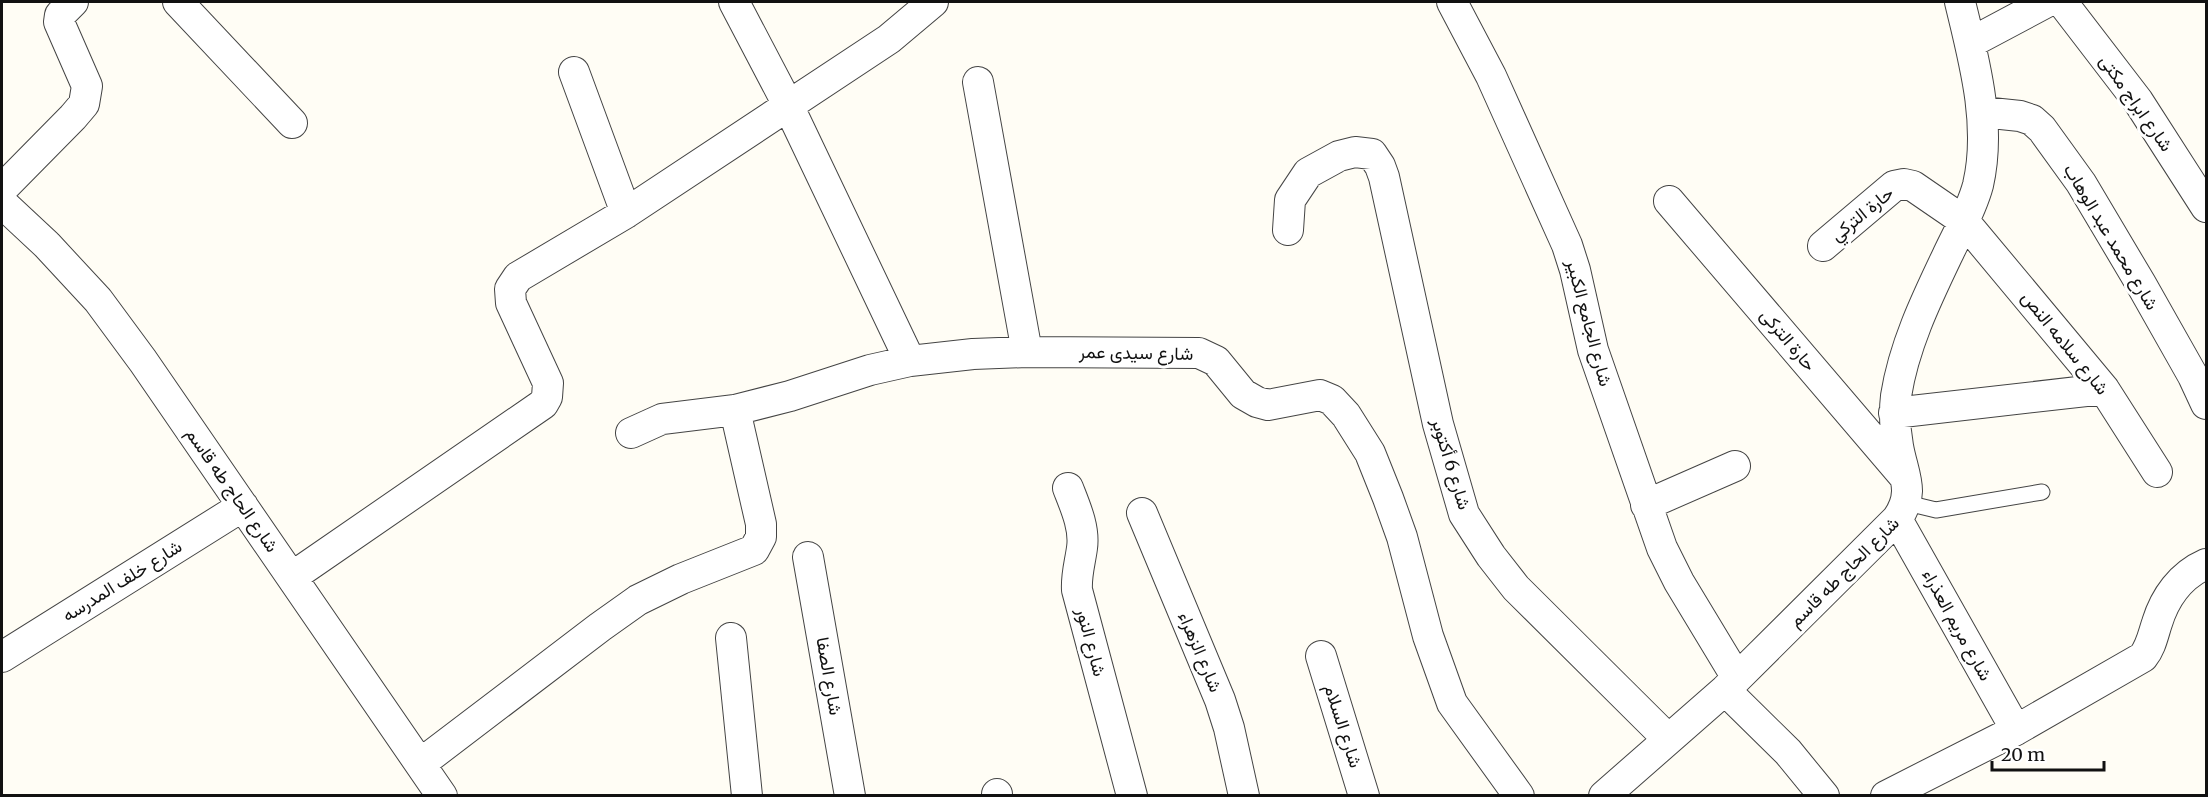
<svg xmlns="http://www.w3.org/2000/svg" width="2208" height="797" font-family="Merriweather,Vazirmatn,serif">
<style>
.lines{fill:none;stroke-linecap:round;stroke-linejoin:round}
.lane-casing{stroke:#444;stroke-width:17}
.street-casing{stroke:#444;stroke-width:32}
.lane{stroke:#fff;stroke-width:15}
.street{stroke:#fff;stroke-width:30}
.labels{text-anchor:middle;stroke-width:6;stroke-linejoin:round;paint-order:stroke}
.street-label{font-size:18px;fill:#111;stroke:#fff}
</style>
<rect width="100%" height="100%" fill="#fffdf5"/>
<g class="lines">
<!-- lane casing -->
<g class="lane-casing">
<path id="lane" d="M1907,503L1936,510L2042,492"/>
</g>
<!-- street casing -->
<g class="street-casing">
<path id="street" d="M178,2L292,123
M734,2L788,105L910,361
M1452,2L1491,76L1567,245L1575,270L1593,350L1662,548L1679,582L1737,678
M2062,2L2138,101L2206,207
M1970,43L2047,2
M574,72L626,213
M978,82L1027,352
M1982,112L2020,116L2032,120L2042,129L2081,183L2141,284L2193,376L2206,404
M2,189L73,117L84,104L87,86L59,22L60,15L73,2
M1669,201L1903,475
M2,203L47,245L98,300L143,361L442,796
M1288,230L1290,200L1308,173L1339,156L1355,152L1372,154L1380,166L1384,177L1438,424L1464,514L1491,556L1516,588L1668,739
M1823,246L1894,186L1904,184L1913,186L1964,221L2104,389L2157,472
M1894,413L2104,389
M631,433L662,419L735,410L790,396L870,370L910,361L973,354L1027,352L1199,353L1216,361L1243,394L1257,402L1268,405L1320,395L1332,400L1346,415L1370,453L1388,498L1402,537L1428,636L1452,703L1519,796
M1068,488C1075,506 1085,528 1082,548C1080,563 1076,575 1077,590L1132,796
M1646,505L1735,466
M1142,513L1220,700L1229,728L1244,796
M1897,519L2016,730
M808,557L850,796
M292,577L543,404L547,397L548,383L511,303L510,289L518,277L626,213L889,39L933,2
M731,638L747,796
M1321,656L1364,796
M2,657L243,506
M1725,690L1788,752L1824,796
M420,764L600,627L638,600L681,579L754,550L761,537V524L735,410
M997,794V796
M1604,796L1725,690L1897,519C1916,492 1903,475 1898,446C1895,429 1894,413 1896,396C1904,345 1927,298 1949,252C1959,231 1972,208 1978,185C1992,125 1974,60 1960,2
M1886,796L2016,730L2143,657C2151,647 2153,635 2157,623C2165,597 2181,575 2206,564"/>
</g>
<!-- lane -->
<use href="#lane" class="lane"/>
<!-- street -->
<use href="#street" class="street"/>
</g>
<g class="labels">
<!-- street labels -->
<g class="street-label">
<text transform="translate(2136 103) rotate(55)" y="6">شارع ابراج مكتى</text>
<text transform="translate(1862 214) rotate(-39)" y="6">حارة التركي</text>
<text transform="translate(2111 237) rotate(59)" y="6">شارع محمد عبد الوهاب</text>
<text transform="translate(1589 323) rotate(75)" y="6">شارع الجامع الكبير</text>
<text transform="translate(1788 340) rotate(50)" y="6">حارة التركى</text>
<text transform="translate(2065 343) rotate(51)" y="6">شارع سلامه النص</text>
<text transform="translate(1136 353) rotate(1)" y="6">شارع سيدى عمر</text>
<text transform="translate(1451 464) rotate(73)" y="6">شارع 6 أكتوبر</text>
<text transform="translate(232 490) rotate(55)" y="6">شارع الحاج طه قاسم</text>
<text transform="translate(1844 572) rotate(-45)" y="6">شارع الحاج طه قاسم</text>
<text transform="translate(122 581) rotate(-32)" y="6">شارع خلف المدرسه</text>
<text transform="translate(1957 625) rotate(61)" y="6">شارع مريم العذراء</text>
<text transform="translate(1091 642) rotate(75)" y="6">شارع النور</text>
<text transform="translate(1200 652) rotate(67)" y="6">شارع الزهراء</text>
<text transform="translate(829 676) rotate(80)" y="6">شارع الصفا</text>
<text transform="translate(1343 726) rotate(72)" y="6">شارع السلام</text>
</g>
</g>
<!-- border -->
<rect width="2208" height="797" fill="none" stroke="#111111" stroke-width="6"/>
<!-- scale -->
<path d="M1992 761v9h112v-9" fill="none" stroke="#111111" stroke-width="3"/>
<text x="2001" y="761" font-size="18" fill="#111111" stroke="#ffffff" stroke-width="4.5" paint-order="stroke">20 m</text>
</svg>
